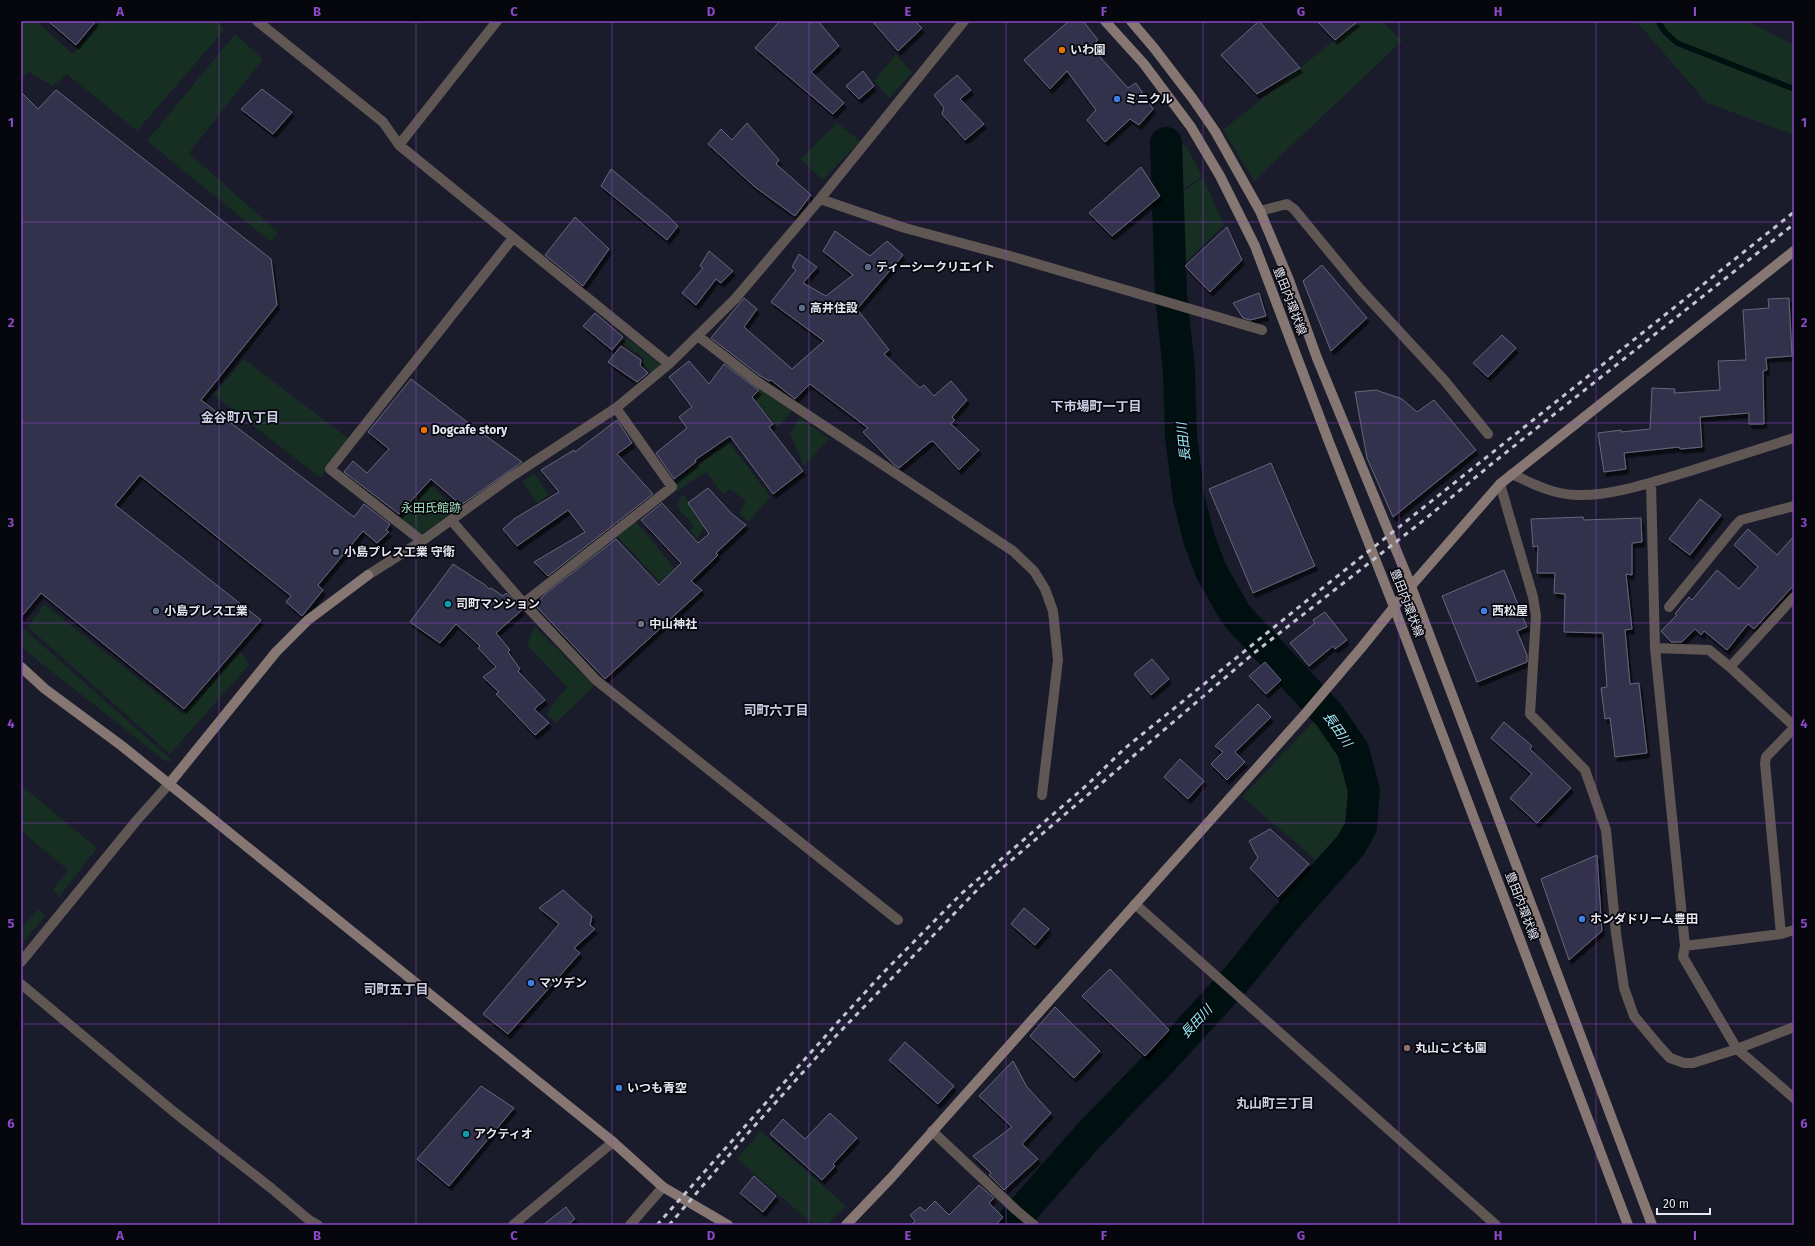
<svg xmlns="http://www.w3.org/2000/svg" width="1815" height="1246" font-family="'Fira Sans','Noto Sans JP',sans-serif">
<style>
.green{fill:#172e22}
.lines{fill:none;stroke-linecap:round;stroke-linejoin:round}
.stream{stroke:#001011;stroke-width:5.5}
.river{stroke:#001011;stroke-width:32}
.building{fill:#32324d;stroke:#66677a;filter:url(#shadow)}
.street{stroke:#605653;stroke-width:10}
.secondary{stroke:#877773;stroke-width:10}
.rail{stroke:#c3c4d0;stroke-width:3;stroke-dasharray:5 5;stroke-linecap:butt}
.grid{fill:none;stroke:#8b48c7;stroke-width:1;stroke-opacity:0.55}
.food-dot{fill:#e8710a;stroke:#06060d;stroke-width:1.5}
.shop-dot{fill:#3f7fe0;stroke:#06060d;stroke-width:1.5}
.service-dot{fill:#5c6f8a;stroke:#06060d;stroke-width:1.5}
.culture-dot{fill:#0f9aa8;stroke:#06060d;stroke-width:1.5}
.worship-dot{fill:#6b7280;stroke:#06060d;stroke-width:1.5}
.education-dot{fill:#8d6e63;stroke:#06060d;stroke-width:1.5}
.labels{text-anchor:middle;stroke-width:3.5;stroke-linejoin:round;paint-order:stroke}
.poi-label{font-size:12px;font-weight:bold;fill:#e6e7f2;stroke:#06060d;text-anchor:start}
.street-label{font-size:12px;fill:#e6e7f2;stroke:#06060d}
.park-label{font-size:12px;fill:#a3dfbe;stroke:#06060d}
.neighbourhood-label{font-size:13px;font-weight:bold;fill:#cccee4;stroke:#06060d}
.water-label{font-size:13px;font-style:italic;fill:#9cebf2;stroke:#06060d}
.neatline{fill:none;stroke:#8b48c7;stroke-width:1.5}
.grid-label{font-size:13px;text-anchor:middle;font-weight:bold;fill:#8b48c7}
</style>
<defs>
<filter id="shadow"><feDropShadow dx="2.5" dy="4.5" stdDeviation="0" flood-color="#0009"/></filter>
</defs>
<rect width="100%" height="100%" fill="#1a1b2b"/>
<!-- green -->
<path class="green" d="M21,21H36L73,54L101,21H214L225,29L137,131L67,74L53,86L29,72L21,79Z
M1358,21H1382L1402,41L1254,181L1223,130Z
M1636,21H1747L1794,45V135L1707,103Z
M235,34L263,59L189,153L278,232L271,242L147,141Z
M896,54L912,73L889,98L874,81Z
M837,123L860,141L823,180L800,159Z
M1186,145L1202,176L1174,196L1172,149Z
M1203,177L1224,225L1181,267L1173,199Z
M627,338L661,365L652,373L644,365V358L622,343Z
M244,359L348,438L321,478L213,395Z
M753,384L792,411L778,427L748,391Z
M800,417L829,439L804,466L790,433Z
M728,441L771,497L748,522L739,513L746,501L730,489L723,495L706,472L677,491L675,482Z
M534,473L549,495L537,503L522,482Z
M430,485L457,510L420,535L398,518Z
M682,494L708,521L697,539L690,531L694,526L678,508L679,500Z
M633,518L675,569L661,583L614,533Z
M44,604L183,714L240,651L249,665L170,754L28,627Z
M534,626L594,686L556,723L546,713L567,687L527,645Z
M23,628L173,761H165L21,647V631Z
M1318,716L1345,753L1354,797L1353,829L1323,866L1242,797Z
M21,785L97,848L59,897L53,889L68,870L21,831Z
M39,909L45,916L21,945V928Z
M761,1131L846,1206L826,1225H814L737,1159Z"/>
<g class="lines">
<!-- stream -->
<path class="stream" d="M1658,21L1665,32L1677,43L1794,89"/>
<!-- river -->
<path class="river" d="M1010,1225L1089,1135L1163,1059L1238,977L1284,920L1351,845L1361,827L1364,790L1353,750L1329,715L1236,615L1211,571L1199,539L1189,499L1181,437L1179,371L1171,295L1166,143"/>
</g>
<!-- building -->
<path class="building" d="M48,21H96L76,45Z
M780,21H818L839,46L811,72L844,103L833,114L755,48Z
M872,21H915L922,28L898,51Z
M1069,21H1083L1098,40L1091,47L1128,88L1136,83L1153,109L1139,125L1130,119L1105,142L1087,120L1096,110L1067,71L1050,89L1024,60Z
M1259,21L1300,68L1257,94L1221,55Z
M1317,21H1358L1335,40Z
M863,71L874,86L859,99L846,86Z
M957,75L971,90L960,99L984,124L965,140L942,114L944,108L934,95Z
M262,89L292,112L273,134L241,109Z
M56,90L271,259L277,305L201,400L354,517L364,504L390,524L386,530L389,532L377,543L363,531L318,585L323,590L302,616L286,602L291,596L140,475L115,505L261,620L184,709L41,593L21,617V92L38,109Z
M747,123L779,160L776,164L811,195L795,216L755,187L708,144L721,129L732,140Z
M1141,167L1160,196L1112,236L1089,213Z
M611,169L668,216L678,226L667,240L601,186Z
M575,217L609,249L583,286L545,255Z
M1227,227L1242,260L1210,292L1185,266Z
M835,231L870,256L887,241L903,255L857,309L889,350L884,354L920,388L924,385L934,396L951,381L967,400L952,417L955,420L951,424L979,450L959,470L933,441L930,442L899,468L893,464L863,432L868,428L810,384L795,399L771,380L769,381L759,375L711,338L744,298L757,309L744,327L792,369L824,341L771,302L796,270L792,267L799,254L817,267L803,283L826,296L853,275L823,251Z
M709,251L733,271L721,283L716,279L696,305L682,293L703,268L700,266Z
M1322,265L1367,318L1331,351L1303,281Z
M1259,293L1266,316L1250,320L1243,318L1233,303Z
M1789,298L1792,356L1766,358L1767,370L1763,371L1764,424H1749V413L1700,417L1702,447L1680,449L1679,447L1624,453L1626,469L1604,472L1598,433L1621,430V432L1650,429L1652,388L1675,389L1674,393L1720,390L1718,361L1746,360L1743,310L1769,308L1768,299Z
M595,313L623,337L612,350L583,326Z
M1502,335L1516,348L1488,377L1473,363Z
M621,346L641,360L640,365L648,373L637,382L608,362Z
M689,361L709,384L724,364L759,390L752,397L773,424L769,427L803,471L773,494L730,436L695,460L696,462L674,479L656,453L687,428L679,417L692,407L669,377Z
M411,379L475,428L522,462L461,505L431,479L399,514L344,472L353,461L367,473L389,449L368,432Z
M1376,390L1402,399L1417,412L1434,400L1476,450L1393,517L1367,458L1355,392Z
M617,420L632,443L617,454L653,494L548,576L534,562L585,532L568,510L517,546L503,529L514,519L559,492L541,470L574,450L575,452Z
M1271,463L1315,566L1253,593L1209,489Z
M708,488L732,514L746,525L716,553L718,555L691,581L702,590L605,679L535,605L545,594L616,539L659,585L681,563L641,520L662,503L698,543L709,534L688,503Z
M1700,499L1721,515L1690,555L1669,539Z
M1583,517L1584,520L1641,518L1642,542L1632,543V575L1626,574L1632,629L1625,630L1630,684L1639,683L1647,753L1615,757L1610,718L1605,719L1601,688L1607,687L1603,633L1564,632L1565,594L1554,593L1555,573H1537L1538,546L1533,547L1531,519Z
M1748,529L1777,555L1794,536V585L1754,629L1748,624L1727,650L1704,631L1701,635L1695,629L1682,642H1671L1661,631L1677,615L1675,614L1689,597L1692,600L1717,570L1739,589L1758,567L1734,545Z
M453,564L485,585L489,589L491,588L503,596L506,593L522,610L496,633L510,650L508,652L520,669L518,671L545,700L534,709L549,723L535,735L496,694L499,692L483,677L496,667L478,648L480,646L456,624L440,643L410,622Z
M1504,570L1527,627L1517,631L1527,655V662L1477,682L1442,596Z
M1325,612L1347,640L1335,649L1333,646L1309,666L1290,643L1315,623L1313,620Z
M1152,659L1169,679L1151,695L1134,674Z
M1265,662L1281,680L1266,694L1249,676Z
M1258,704L1271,717L1235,752L1245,762L1227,780L1211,764L1223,752L1215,746Z
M1504,722L1532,746L1530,749L1571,788L1537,823L1510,798L1532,774L1491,738Z
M1180,759L1204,781L1188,799L1164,777Z
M1270,829L1309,864L1278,897L1250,868L1258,858L1249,841Z
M1597,855L1602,931L1569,960L1541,879Z
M563,890L592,916L590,925L595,929L574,948L580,953L508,1034L483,1014L559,924L539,908Z
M1024,908L1049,929L1035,945L1011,924Z
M1110,969L1169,1030L1145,1056L1082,996Z
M1055,1007L1100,1051L1074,1078L1030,1036Z
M905,1042L954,1086L938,1104L889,1060Z
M1013,1061L1027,1087L1051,1113L1022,1144L1038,1159L1004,1190L989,1175L991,1173L973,1156L1012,1127L979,1096Z
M481,1086L514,1108L449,1186L417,1159Z
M830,1113L857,1138L833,1164L835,1166L822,1180L770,1134L783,1119L805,1139Z
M754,1176L776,1196L763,1212L740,1193Z
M979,1185L994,1198L989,1203L1003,1217L996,1225H911L915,1221L910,1215L920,1207L925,1211L935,1201L949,1215Z
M566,1207L575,1219L567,1225H543Z"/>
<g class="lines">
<!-- street -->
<path class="street" d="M257,21L383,122L399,145L669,364
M399,145L497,21
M820,199L905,228L1017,258L1262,330
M1260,211L1287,204L1294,209L1360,289L1444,380L1488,434
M698,336L755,380L1013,551L1034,571L1045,589L1053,611L1058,660L1042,795
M1512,474C1533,484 1554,495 1578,495C1614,496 1655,481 1690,471C1725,460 1759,449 1794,438
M1651,483L1655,648L1685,946L1781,934L1794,930
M1500,484L1533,597L1536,616L1530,714L1585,770L1606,830L1616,933L1624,988L1634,1016L1659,1046L1670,1058L1684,1063H1693L1737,1049L1794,1027
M451,520L519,598L596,680L898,920
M422,541L330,469L513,238
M368,575L422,541L509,478L616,408L669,364L735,299L820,199L964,21
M524,603L672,487L616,408
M1669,607L1736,525L1741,520L1794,506
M1655,648L1709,650L1730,667L1794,726
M1730,667L1794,597
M1135,904L1496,1225
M1781,934L1765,763L1766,757L1794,728
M1685,946L1683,957L1737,1049L1794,1098
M21,962L137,820L169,784
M21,984L174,1112L271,1188L309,1220L318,1225
M932,1131L1016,1210L1034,1225
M513,1225L613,1142
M630,1225L663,1187"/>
<!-- secondary -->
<path class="secondary" d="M1105,21L1144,64L1191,127L1220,176L1255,246L1329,442L1394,607L1628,1225
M1131,21L1154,48L1193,99L1215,131L1260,211L1289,280L1317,358L1411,586L1652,1225
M21,667L45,689L122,746L613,1142L663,1187L728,1225
M169,784L276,652L308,620L368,575
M846,1225L891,1178L1305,714L1362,647L1411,586L1500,484L1794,251"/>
<!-- rail -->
<path class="rail" d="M657,1225L838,1022L881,975L961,894L1087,785L1124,749L1315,594L1794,212
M669,1225L749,1132L833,1039L980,887L1254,653L1424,520L1494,462L1794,224"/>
</g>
<!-- grid -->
<path class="grid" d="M219,21V1225M416,21V1225M612,21V1225M809,21V1225M1006,21V1225M1203,21V1225M1399,21V1225M1596,21V1225M21,222H1794M21,423H1794M21,623H1794M21,823H1794M21,1024H1794"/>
<!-- markers -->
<g class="food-dot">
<circle cx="1062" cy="50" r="4"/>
<circle cx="424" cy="430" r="4"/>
</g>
<g class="shop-dot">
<circle cx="1117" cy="99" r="4"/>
<circle cx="1484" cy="611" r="4"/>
<circle cx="1582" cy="919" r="4"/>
<circle cx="531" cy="983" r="4"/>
<circle cx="619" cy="1088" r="4"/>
</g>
<g class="service-dot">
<circle cx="868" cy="267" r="4"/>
<circle cx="802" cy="308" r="4"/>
<circle cx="336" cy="552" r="4"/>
<circle cx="156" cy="611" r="4"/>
</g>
<g class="culture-dot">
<circle cx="448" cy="604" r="4"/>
<circle cx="466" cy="1134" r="4"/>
</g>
<circle class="worship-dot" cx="641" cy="624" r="4"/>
<circle class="education-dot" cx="1407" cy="1048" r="4"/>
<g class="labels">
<!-- poi labels -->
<g class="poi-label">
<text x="1070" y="54">いわ園</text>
<text x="1125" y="103">ミニクル</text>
<text x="876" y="271">ティーシークリエイト</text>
<text x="810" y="312">高井住設</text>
<text x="432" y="434">Dogcafe story</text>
<text x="344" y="556">小島プレス工業 守衛</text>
<text x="456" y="608">司町マンション</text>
<text x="164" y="615">小島プレス工業</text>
<text x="1492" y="615">西松屋</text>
<text x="649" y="628">中山神社</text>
<text x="1590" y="923">ホンダドリーム豊田</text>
<text x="539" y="987">マツデン</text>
<text x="1415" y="1052">丸山こども園</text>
<text x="627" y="1092">いつも青空</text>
<text x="474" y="1138">アクティオ</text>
</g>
<!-- street labels -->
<g class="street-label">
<text transform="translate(1290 301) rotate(69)" y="4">豊田内環状線</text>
<text transform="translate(1407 603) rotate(69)" y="4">豊田内環状線</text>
<text transform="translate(1522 906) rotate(69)" y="4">豊田内環状線</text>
</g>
<!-- park labels -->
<g class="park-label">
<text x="431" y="512">永田氏館跡</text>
</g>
<!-- neighbourhood labels -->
<g class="neighbourhood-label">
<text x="1096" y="411">下市場町一丁目</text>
<text x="240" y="422">金谷町八丁目</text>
<text x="776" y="715">司町六丁目</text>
<text x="396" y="994">司町五丁目</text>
<text x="1275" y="1108">丸山町三丁目</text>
</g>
<!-- water labels -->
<g class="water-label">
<text transform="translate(1183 442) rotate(-96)" y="5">長田川</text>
<text transform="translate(1338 729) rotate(55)" y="5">長田川</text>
<text transform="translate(1196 1021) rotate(-47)" y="5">長田川</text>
</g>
</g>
<!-- border -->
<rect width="1815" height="1246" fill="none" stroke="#06060d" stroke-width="44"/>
<!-- scale -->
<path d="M1657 1208v6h53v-6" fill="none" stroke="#e6e7f2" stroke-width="2"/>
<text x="1663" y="1208" font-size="12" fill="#e6e7f2" stroke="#06060d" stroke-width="3" paint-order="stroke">20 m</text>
<rect x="22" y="22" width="1771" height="1202" class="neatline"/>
<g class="grid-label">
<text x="120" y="16">A</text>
<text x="317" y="16">B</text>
<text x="514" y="16">C</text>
<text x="711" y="16">D</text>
<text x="908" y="16">E</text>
<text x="1104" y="16">F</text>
<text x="1301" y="16">G</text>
<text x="1498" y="16">H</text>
<text x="1695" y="16">I</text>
<text x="11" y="127">1</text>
<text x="1804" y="127">1</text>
<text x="11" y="327">2</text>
<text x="1804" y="327">2</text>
<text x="11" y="527">3</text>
<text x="1804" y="527">3</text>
<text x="11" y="728">4</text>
<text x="1804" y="728">4</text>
<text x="11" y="928">5</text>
<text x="1804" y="928">5</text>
<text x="11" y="1128">6</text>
<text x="1804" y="1128">6</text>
<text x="120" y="1240">A</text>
<text x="317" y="1240">B</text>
<text x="514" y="1240">C</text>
<text x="711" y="1240">D</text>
<text x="908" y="1240">E</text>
<text x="1104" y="1240">F</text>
<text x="1301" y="1240">G</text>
<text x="1498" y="1240">H</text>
<text x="1695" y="1240">I</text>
</g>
</svg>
